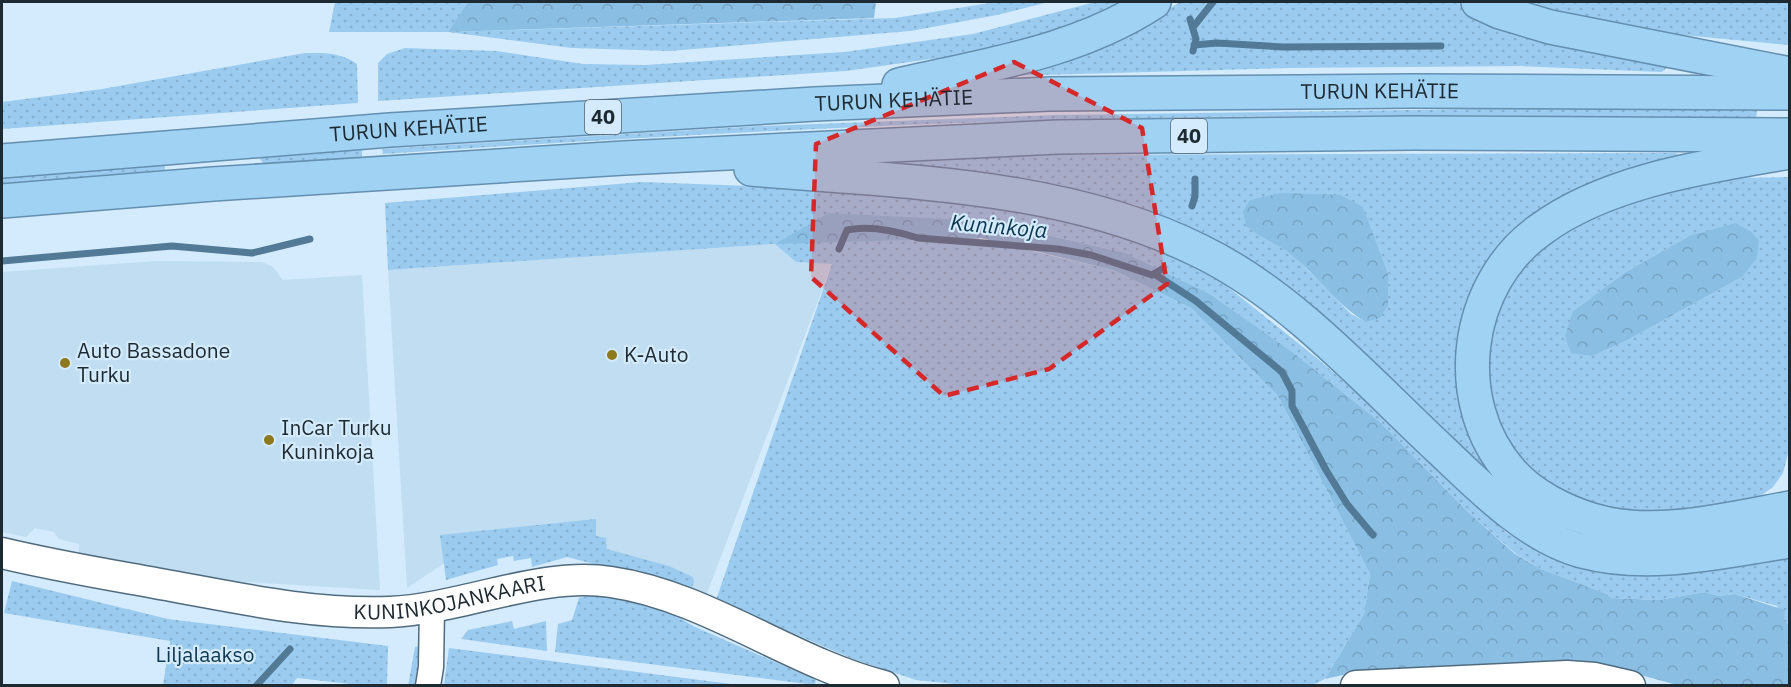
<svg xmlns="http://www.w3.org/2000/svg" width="1791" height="687" font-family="'IBM Plex Sans',sans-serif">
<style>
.built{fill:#c0ddf2}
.grass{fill:url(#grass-dots);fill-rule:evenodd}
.forest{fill:url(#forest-crowns)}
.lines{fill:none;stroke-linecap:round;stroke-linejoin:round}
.stream{stroke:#527995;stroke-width:7}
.minor-casing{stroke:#516b7e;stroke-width:27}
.tertiary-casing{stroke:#516b7e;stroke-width:33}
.trunk-casing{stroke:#648faf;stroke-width:36}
.minor{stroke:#fff;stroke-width:24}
.tertiary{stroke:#fff;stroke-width:30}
.trunk{stroke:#a0d2f4;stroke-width:33}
.marked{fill:#d62828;fill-opacity:0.2;stroke:#d62828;stroke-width:4.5;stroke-dasharray:12 8;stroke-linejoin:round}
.poi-dot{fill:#8d781d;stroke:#d3ebfc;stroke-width:2}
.labels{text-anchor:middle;stroke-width:4.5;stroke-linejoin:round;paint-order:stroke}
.shield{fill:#d3ebfc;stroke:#54646f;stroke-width:1.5}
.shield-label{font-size:20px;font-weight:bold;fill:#1e2a32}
.street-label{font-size:21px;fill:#1e2a32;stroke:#d3ebfc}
.poi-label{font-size:21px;fill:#1e2a32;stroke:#d3ebfc;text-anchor:start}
.park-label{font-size:21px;fill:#0e3751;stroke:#d3ebfc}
.water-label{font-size:22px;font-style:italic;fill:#0c364f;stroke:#d3ebfc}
</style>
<defs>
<pattern id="grass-dots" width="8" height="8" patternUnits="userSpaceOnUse" patternTransform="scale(1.5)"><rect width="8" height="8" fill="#9bccf0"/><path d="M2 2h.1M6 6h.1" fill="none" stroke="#85afce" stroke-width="1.8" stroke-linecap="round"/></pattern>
<pattern id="forest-crowns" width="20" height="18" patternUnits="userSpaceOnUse" patternTransform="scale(1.5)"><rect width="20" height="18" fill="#8abee3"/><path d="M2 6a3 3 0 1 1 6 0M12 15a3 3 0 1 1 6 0" fill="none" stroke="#77a3c3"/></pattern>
</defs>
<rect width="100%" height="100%" fill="#d3ebfc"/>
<!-- built -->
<path class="built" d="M775,244L796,262L832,264L706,596L572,537L476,542L407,588L388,270Z
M156,261L262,262L273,267L283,280L362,275L380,590L231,581L79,553V544L59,539L54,532L35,528L26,537L2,532V272Z"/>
<!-- grass -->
<path class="grass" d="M335,2H468L449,32L895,18L996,2H1049L997,15L911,31L670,51L572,48L448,32H329Z
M1095,2H1127L1065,31L973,53L846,71L378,101V63L387,54L405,48L496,51L583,64L645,65L844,52L973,34Z
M1180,2H1456L1485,15L1670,65L1662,72L1521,66L1290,68L1003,76L1167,10Z
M1509,2H1789V45L1620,29Z
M305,53C325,53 340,52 357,64L358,103L2,129V102L102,89Z
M1758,105L1756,118C1524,115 1291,114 1059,120C833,126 608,139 383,154L382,149L759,126L1057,115Z
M362,150V157L263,163L260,159L262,157Z
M1675,153L1682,156L1569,192L1530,217L1476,282L1465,305L1458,356L1551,525L1186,227L1135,205L1060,188L855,161L1046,155ZM1341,195L1363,208L1388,273L1366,322L1351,314L1292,254Z
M165,162V170L2,184V175Z
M1789,177V450L1783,473L1773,487L1756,499L1715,510L1617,515L1563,496L1520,462L1492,416L1485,342L1514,270L1574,219L1693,184L1736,178ZM1689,236L1742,277L1628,340L1593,356L1573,311L1624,273Z
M642,182L808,188L984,205L1128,236L1218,279L1318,359L1389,421L1506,532L1538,551L1584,564L1772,557L1789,559V625L1784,621L1777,606L1735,594L1718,596L1705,592L1659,600L1611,598L1607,594L1541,569L1516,554L1468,512L1380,422L1294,353L1210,294L1126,253L985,221L777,243L976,238L1113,270L1191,308L1278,396L1370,574L1364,614L1325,679L1313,685L973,686L916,680L853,659L716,600L832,264L796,262L775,244L388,270L385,203Z
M596,519V536L606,538L607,549L669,566L693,577L694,582L691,589L567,557L532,567L531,558L514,561L513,556L497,559L498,565L446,580L440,535Z
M12,581L168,619L388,646L387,685H359L297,678L292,685H163L170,641L4,613Z
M591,595L632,599L667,610L693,626L816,680L815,685L555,652L558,624L572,620L579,598Z
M512,621L514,629L546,621L547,651L461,639L468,630Z
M420,646L415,685L408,686L415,647Z
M449,648L739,685H444Z"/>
<!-- forest -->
<path class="forest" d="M468,2H876L874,18L448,32Z
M1281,193L1341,195L1363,207L1388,273V305L1380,318L1366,322C1337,305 1318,277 1293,256C1280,244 1260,238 1246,226L1243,211L1250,200Z
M829,213L985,221L1126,253L1210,294L1294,353L1380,422L1468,512L1515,554L1541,569L1607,594L1611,598L1659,600L1705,592L1718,596L1735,594L1785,610L1784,621L1789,625V685H1677L1601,664L1575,661L1365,670L1325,679L1364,614L1370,574L1278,396L1191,308L1113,270L981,238L775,244Z
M1735,223L1750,231L1759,240L1757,258L1742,277L1628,340L1593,356L1571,353L1565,336L1573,311L1624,273L1689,236Z"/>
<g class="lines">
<!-- stream -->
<path class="stream" d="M1190,19L1196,39L1193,51
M1194,26L1213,2
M1194,45L1217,43L1283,47L1441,46
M1192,206L1195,196V179
M839,249L847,230C871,225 896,231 918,238L1058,249L1091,255L1152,275L1162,269
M2,261L172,246L252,253L310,239
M1156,275L1196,301L1282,372L1292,391V406L1326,470L1347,504L1373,535
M256,686L290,649"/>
<!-- minor casing -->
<g class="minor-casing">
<path id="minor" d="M428,686L431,667L432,607"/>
</g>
<!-- tertiary casing -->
<g class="tertiary-casing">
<g id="tertiary">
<path id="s1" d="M2,553C60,567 118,576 177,587C247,600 318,615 390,612C462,609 540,571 611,582C707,596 790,662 884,686"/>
<path d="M1356,686L1567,676L1595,678L1630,686"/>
</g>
</g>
<!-- trunk casing -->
<g class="trunk-casing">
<g id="trunk">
<path d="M1478,2L1500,12L1550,27L1790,74"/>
<path d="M899,85C986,65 1078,52 1154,2"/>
<path d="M1790,152C1709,166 1607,180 1540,230C1464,284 1449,402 1511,472C1531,495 1563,511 1592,520C1653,539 1728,519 1790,508"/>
<path id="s2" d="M2,161L390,130L815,104L1049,94L1413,91L1790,93"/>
<path d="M751,169C900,182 1063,183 1200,251C1291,295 1368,382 1441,450C1480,487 1529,537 1582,551C1650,569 1722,551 1790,541"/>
<path d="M2,201L213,184L624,158L1058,137L1413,133L1790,135"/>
</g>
</g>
<!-- minor -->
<use href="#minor" class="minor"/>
<!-- tertiary -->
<use href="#tertiary" class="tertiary"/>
<!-- trunk -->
<use href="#trunk" class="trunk"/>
</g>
<!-- marked area -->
<path class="marked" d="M1014,62L1142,128L1167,284L1049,369L944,396L811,277L816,144Z"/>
<!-- markers -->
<g class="poi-dot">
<circle cx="612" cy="355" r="6"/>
<circle cx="65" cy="363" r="6"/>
<circle cx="269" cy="440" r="6"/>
</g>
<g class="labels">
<!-- shield labels -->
<g class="shield">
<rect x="585" y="100" width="36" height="34" rx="4.5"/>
<rect x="1171" y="119" width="36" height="34" rx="4.5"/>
</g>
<g class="shield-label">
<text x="603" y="124">40</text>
<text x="1189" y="143">40</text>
</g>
<!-- street labels -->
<g class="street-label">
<text dy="7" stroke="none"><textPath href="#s2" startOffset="1380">TURUN KEHÄTIE</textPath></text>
<text dy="7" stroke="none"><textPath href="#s2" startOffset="894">TURUN KEHÄTIE</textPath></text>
<text dy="7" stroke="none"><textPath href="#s2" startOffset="408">TURUN KEHÄTIE</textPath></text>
<text dy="7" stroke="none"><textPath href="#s1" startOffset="454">KUNINKOJANKAARI</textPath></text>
</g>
<!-- poi labels -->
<g class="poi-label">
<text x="77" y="358">Auto Bassadone<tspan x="77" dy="24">Turku</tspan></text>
<text x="624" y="362">K-Auto</text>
<text x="281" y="435">InCar Turku<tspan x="281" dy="24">Kuninkoja</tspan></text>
</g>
<!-- park labels -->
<g class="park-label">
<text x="205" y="662">Liljalaakso</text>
</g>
<!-- water labels -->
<g class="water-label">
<text transform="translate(999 226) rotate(5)" y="8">Kuninkoja</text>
</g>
</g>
<!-- border -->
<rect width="1791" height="687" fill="none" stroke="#1e2a32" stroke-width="6"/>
</svg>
